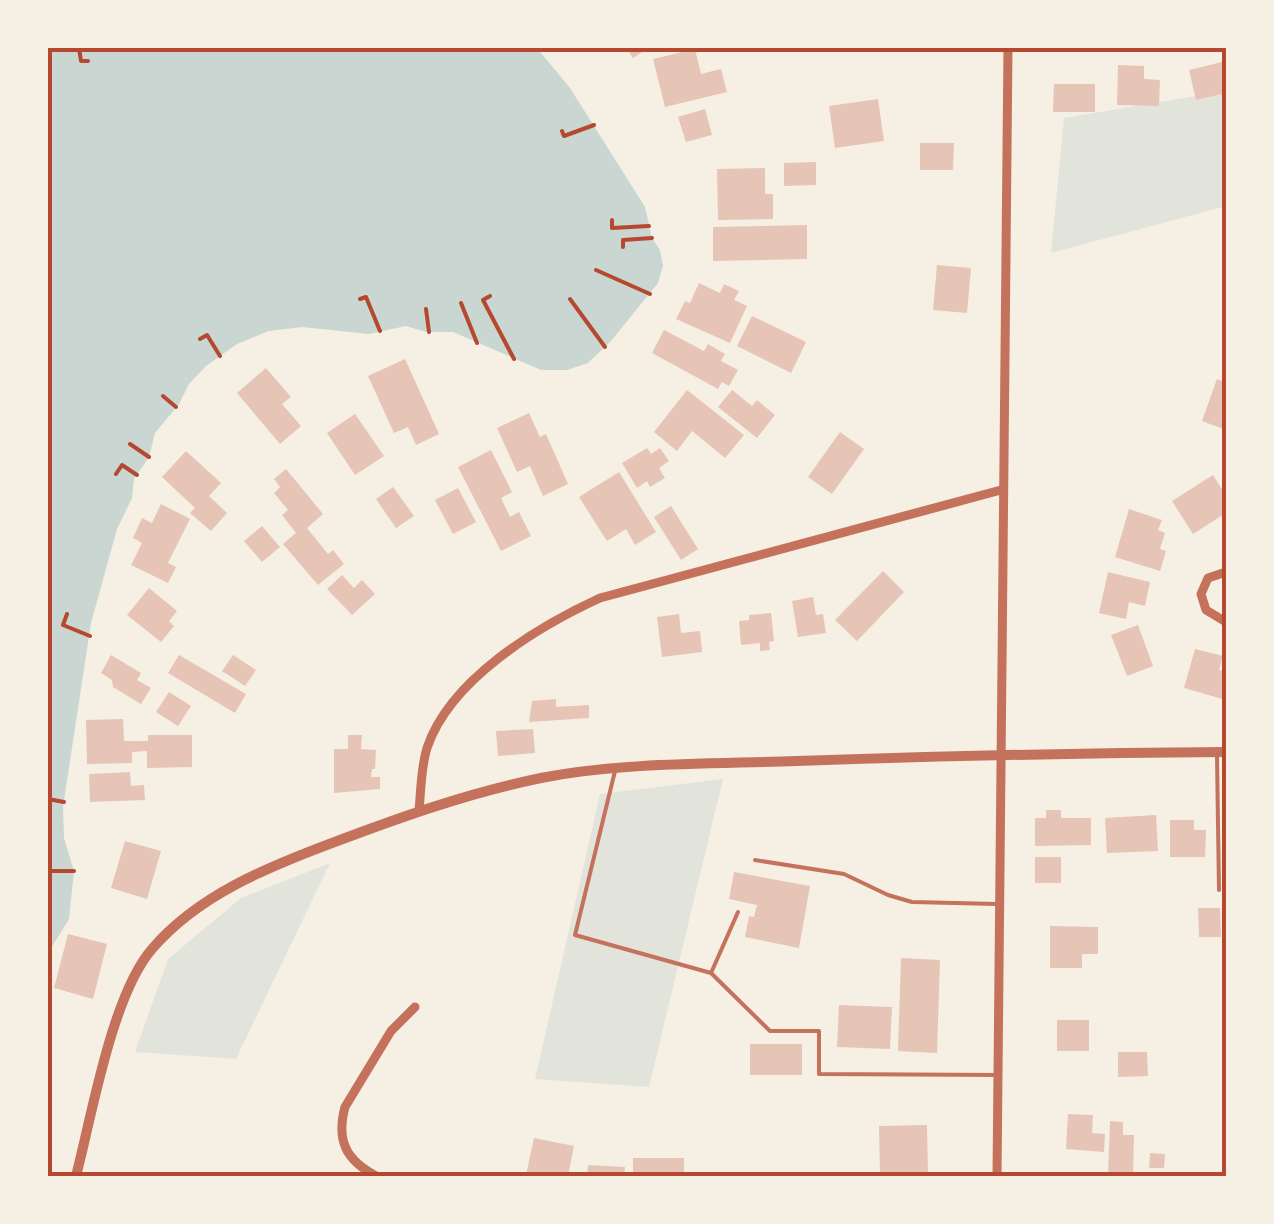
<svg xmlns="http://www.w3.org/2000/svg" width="1274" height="1224" font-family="Overpass,sans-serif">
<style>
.green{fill:#e2e4dc}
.water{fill:#c9d6d2}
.building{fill:#e6c5b7}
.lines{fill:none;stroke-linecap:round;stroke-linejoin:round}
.path{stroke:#b5482f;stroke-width:4}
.service{stroke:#c5725c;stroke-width:4}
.minor{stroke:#c5725c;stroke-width:9}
.tertiary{stroke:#c5725c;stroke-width:10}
.neatline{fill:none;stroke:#b5482f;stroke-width:4}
</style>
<rect width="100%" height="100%" fill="#f6efe4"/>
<!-- green -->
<path class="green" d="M1226,91V206L1051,253L1064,118Z
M723,779L649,1087L535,1079L600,794Z
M330,863L236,1059L135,1052L168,959L241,898Z"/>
<!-- water -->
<path class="water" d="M48,48H537L570,88L645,207L652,238L660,250L663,266L658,283L611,341L588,363L567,370H541L453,332H426L406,326L369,334L302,327L269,331L237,344L206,366L189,384L179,404L155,433L149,457L134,479L132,498L117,529L91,623L63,807L64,838L74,871L69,919L48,953Z"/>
<!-- building -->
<path class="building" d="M626,48H649L633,58Z
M695,49L701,74L721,69L727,92L665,107L653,59Z
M1226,61V93L1196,100L1189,70Z
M1118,65L1144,66V79L1160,80L1159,106L1117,105Z
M1054,84H1095V112H1053Z
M878,99L884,141L835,148L829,106Z
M705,109L712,135L686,142L678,117Z
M920,143H954L953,170H920Z
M816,162V185L784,186V163Z
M765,168V194H773V219L718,220L717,169Z
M807,225V259L713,261V227Z
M937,265L971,268L967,313L933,310Z
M699,283L720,293L724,284L739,291L734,300L747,306L730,343L676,319L685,301L690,303Z
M752,316L806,342L791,373L737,346Z
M664,330L704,351L708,344L725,354L721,361L738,370L729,386L722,382L718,389L652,353Z
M405,359L439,434L416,445L408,427L394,433L368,376Z
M266,368L291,397L282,404L301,426L280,444L237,393Z
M1217,379L1226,383V430L1202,421Z
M687,390L744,435L725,458L692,431L677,451L654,432Z
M732,390L752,406L757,400L775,415L757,438L718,407Z
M529,413L540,437L546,434L568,484L543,496L530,466L517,472L497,428Z
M355,414L384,456L355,475L327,433Z
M840,432L864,449L832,494L808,477Z
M647,448L651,454L660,448L669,461L659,468L665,478L650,487L647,481L637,488L622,463Z
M491,450L512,492L501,498L510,517L519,512L531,536L501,551L458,467Z
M186,451L221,483L209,496L227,513L211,531L190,513L195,508L162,477Z
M286,469L323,514L307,528L328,554L333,550L344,564L318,585L283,544L296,533L282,515L288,510L274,493L280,487L274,479Z
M619,472L656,532L635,545L626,529L607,541L579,497Z
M1213,475L1226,496V513L1193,534L1172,501Z
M393,487L414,516L396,528L376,499Z
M458,488L476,522L453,534L435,500Z
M161,504L190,519L168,563L176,567L168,583L131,565L142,543L133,538L142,518L152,523Z
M671,506L698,549L681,560L654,517Z
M1129,509L1162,520L1158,530L1165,533L1160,549L1166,551L1160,571L1115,557Z
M262,526L280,547L262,562L244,541Z
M883,571L904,592L857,641L835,620Z
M1108,572L1150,582L1145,606L1129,602L1126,619L1099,613Z
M342,575L354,588L362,580L375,594L352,615L327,589Z
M149,588L177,611L169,621L174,626L161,642L127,615Z
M813,597L816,615L823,614L826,633L798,637L792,601Z
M771,613L774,641L769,642L770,650L760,651V643L741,645L739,621L749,620V615Z
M679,614L681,633L700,631L702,652L662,657L657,617Z
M1138,625L1153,666L1127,676L1111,635Z
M1195,649L1223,656L1219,670L1226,672V700L1184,688Z
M111,655L141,673L137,680L151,688L141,704L113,687L112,680L101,673Z
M179,655L246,694L235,713L168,673Z
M233,655L256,670L245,686L222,671Z
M169,692L191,706L178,726L156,712Z
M556,699V707L589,705V718L529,722L532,701Z
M123,719L124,741H148V735H192V767L147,768V751L132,752V763L87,764L86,720Z
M533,729L535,753L498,756L496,731Z
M348,735H362L361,749L376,750L375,769H372L371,777H380V789L334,793V749H348Z
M130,772L131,786L144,785L145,800L90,802L89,774Z
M1046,810H1061V818H1091V845L1035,846V818H1046Z
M1156,815L1158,851L1107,853L1105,818Z
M1170,820H1194V830H1206L1205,857H1170Z
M125,841L161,851L147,899L111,888Z
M1035,857H1061V883H1035Z
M734,872L810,886L799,948L745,937L749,916L754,917L757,905L729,899Z
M1198,908H1220L1221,937H1199Z
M1050,926L1098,927V954H1082V968H1050Z
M68,934L107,944L93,999L54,988Z
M901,958L940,960L937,1053L898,1051Z
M839,1005L892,1007L890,1049L837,1047Z
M1057,1020H1089V1051H1057Z
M750,1044H802V1075H750Z
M1118,1052H1147L1148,1076L1118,1077Z
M1068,1114L1093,1115L1092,1133L1105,1134L1104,1152L1066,1149Z
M1110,1121L1123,1122V1135H1134L1133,1176H1108Z
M927,1125L928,1176H880L879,1126Z
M534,1138L574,1146L568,1176L526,1175Z
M1150,1153L1165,1154L1164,1168H1149Z
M633,1158H684V1176H633Z
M588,1165L625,1167L624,1176H587Z
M687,1172H723V1176H687Z"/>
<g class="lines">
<!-- path -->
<path class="path" d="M79,48L81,61H88
M166,48V49
M562,131L564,136L594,125
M612,220V228L649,226
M623,247V240L652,238
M596,270L650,294
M490,296L483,300L514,359
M360,299L366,297L380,331
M570,299L605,347
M461,303L477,343
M426,309L429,332
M200,339L207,335L220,356
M163,396L176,407
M130,444L149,457
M116,474L122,465L137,475
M67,614L63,625L90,636
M48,799L64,802
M48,871H74"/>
<!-- service -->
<path class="service" d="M1217,757L1219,890
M615,771L575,935L711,973L770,1031H819V1074L998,1075
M755,860L844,874L888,895L912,902L997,904
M711,973L738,912"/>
<!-- minor -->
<path class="minor" d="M1226,572L1208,578L1201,594L1206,610L1226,622
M419,810C421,790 421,767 427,748C450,679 539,626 600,598L1001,490
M376,1176C346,1160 336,1141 345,1107L391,1031L415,1007
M997,1176C1003,800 1002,424 1008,48"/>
<!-- tertiary -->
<path class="tertiary" d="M76,1176C92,1115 112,995 152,949C198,895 268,867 332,843C401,817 468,793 541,778C624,762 712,764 797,761C940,756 1083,753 1226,752"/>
</g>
<!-- border -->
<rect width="1274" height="1224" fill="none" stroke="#f6efe4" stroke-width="100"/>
<rect x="50" y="50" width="1174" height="1124" class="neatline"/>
</svg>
